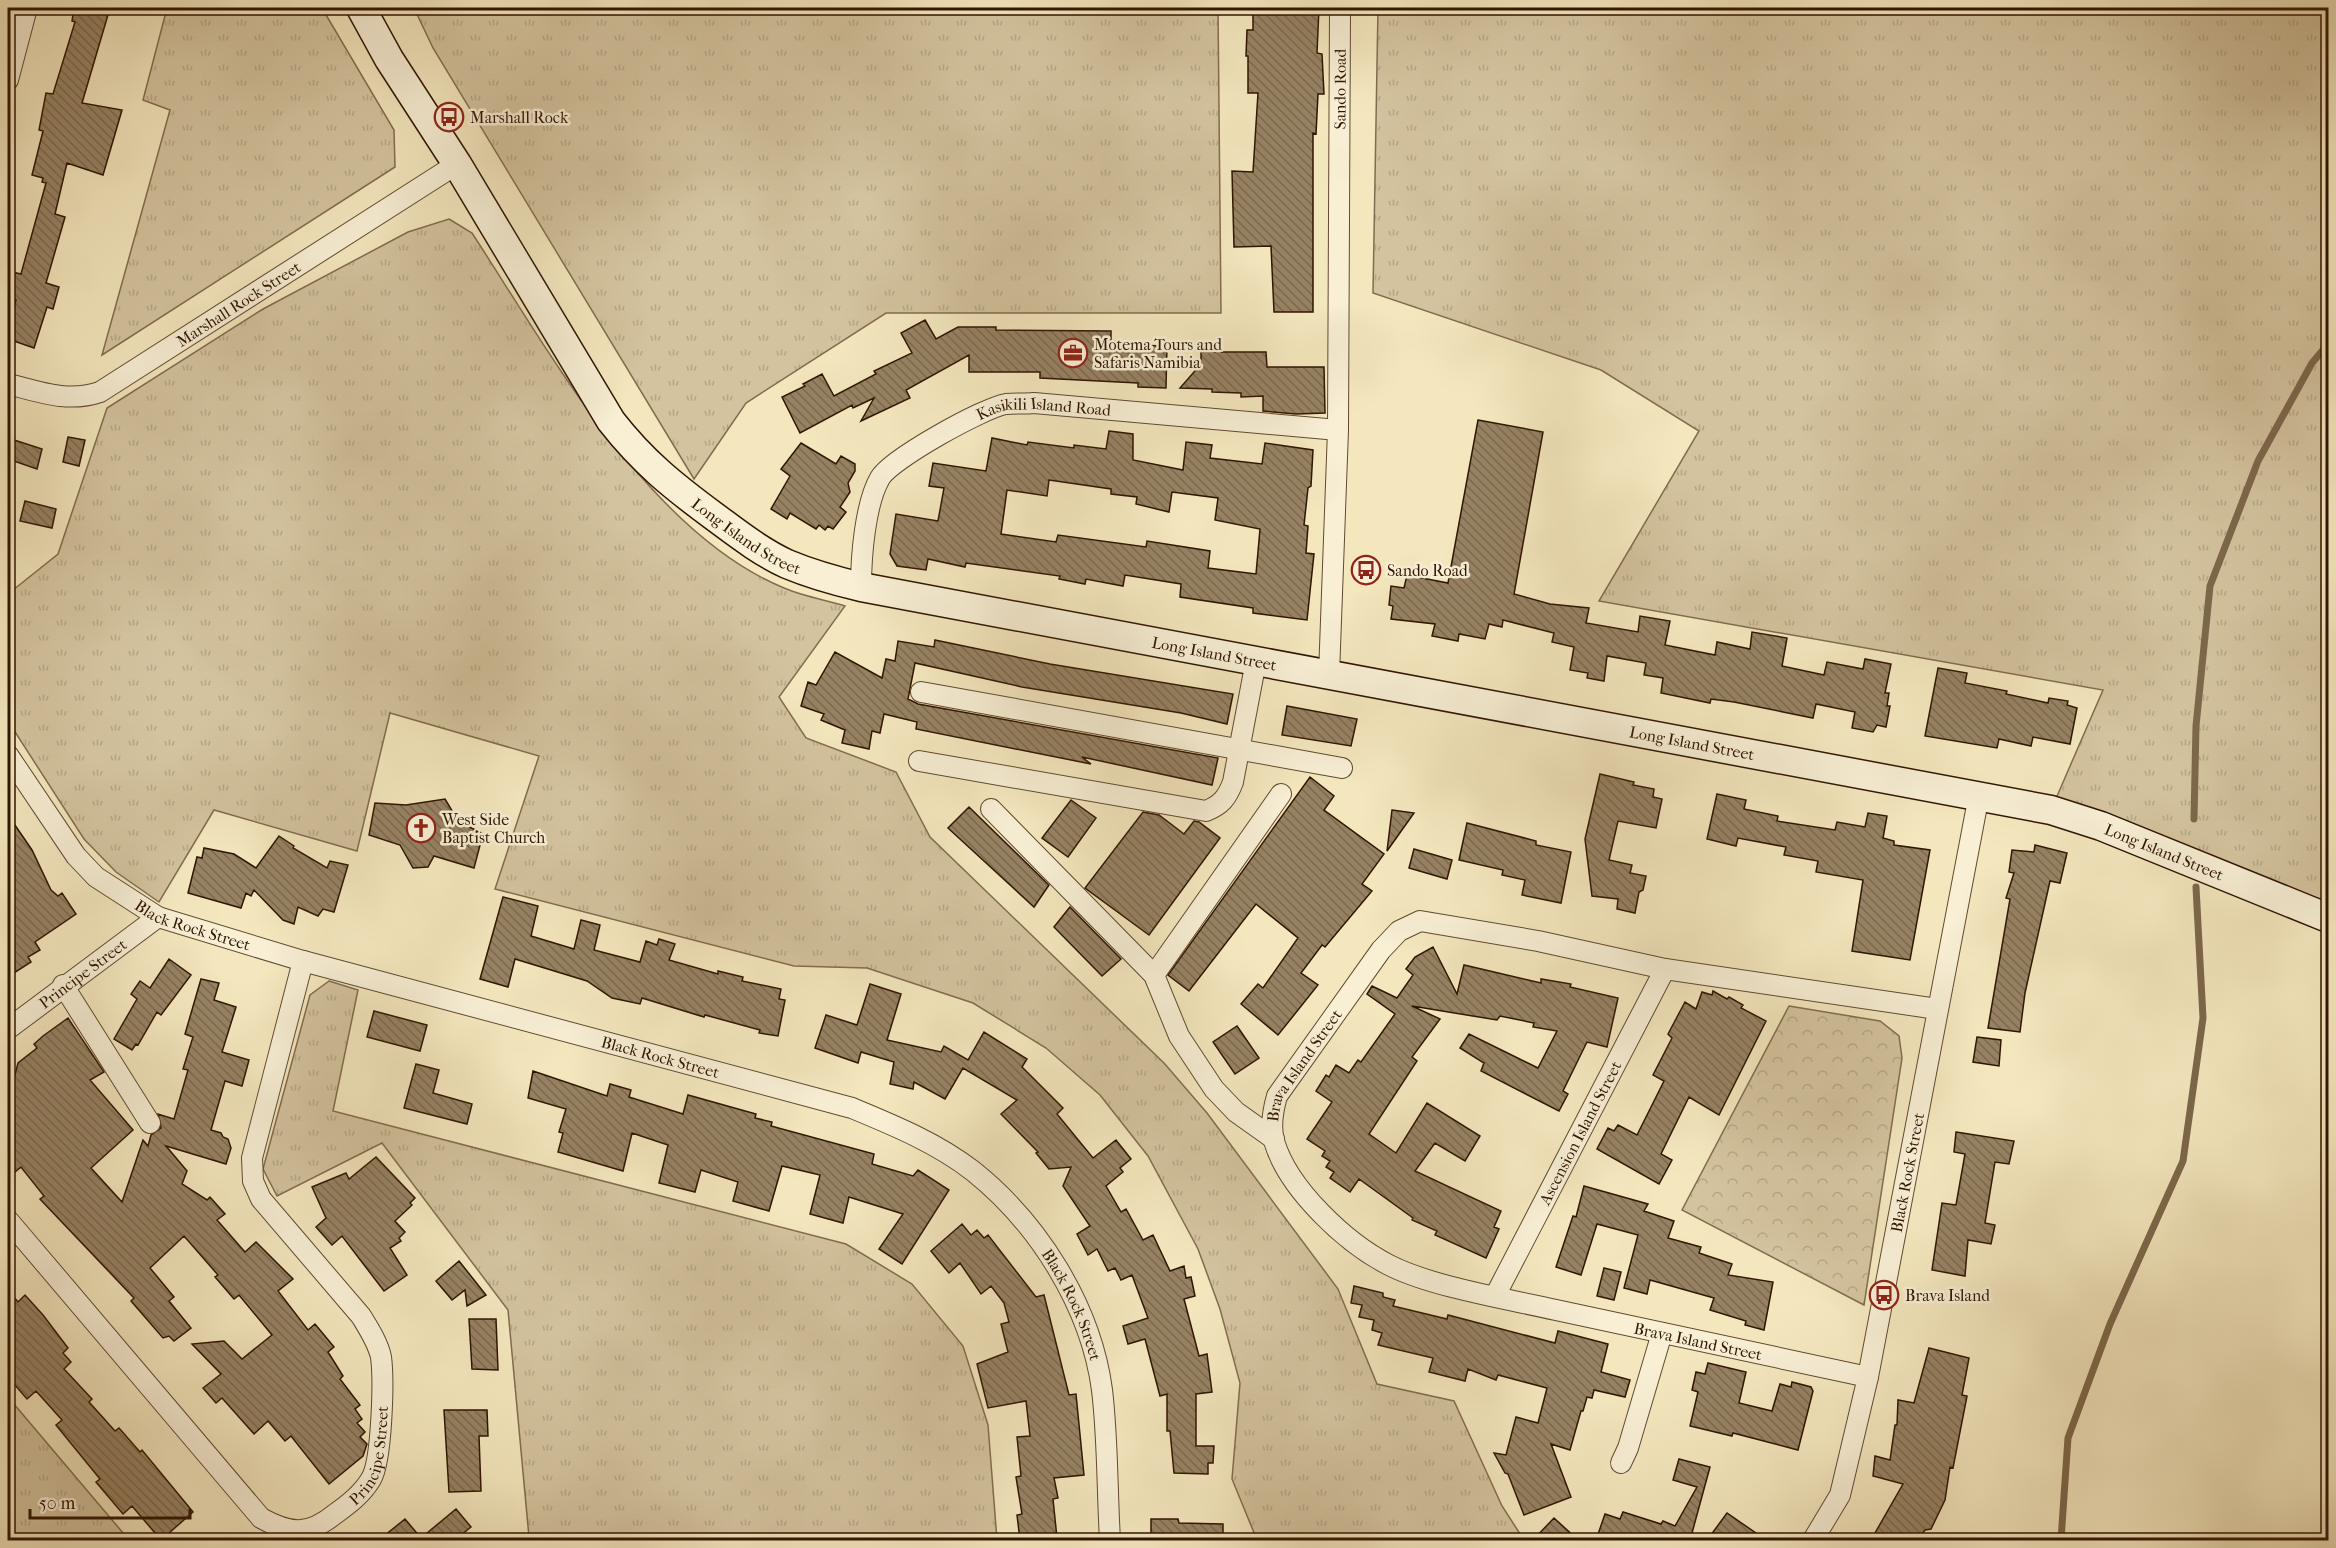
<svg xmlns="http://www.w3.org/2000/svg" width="2336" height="1548" font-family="'IM FELL French Canon',serif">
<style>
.grass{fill:url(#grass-tufts);stroke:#826c4f;stroke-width:1.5}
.forest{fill:url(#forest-crowns);stroke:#826c4f;stroke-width:1.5}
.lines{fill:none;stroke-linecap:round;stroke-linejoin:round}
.stream{stroke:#7d684b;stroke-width:7}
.building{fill:url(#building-back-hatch);stroke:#301500;stroke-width:1.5;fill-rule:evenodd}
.street-casing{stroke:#614a30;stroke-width:22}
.secondary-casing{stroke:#301500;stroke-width:31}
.street{stroke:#f8efd5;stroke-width:20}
.secondary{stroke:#f8efd5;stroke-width:28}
.labels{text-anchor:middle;stroke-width:5;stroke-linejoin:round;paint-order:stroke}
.street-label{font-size:16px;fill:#301500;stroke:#f8efd5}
.poi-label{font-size:16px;fill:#301500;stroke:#f8efd5;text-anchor:start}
</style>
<defs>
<pattern id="grass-tufts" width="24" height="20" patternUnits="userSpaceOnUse" patternTransform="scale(1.5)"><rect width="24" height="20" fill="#d3c39e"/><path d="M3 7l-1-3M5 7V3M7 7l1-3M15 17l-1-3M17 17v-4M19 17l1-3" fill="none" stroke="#b5a786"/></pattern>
<pattern id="forest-crowns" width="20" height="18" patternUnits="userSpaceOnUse" patternTransform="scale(1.5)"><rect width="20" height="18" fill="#d3c39e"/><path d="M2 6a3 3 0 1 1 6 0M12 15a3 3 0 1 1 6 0" fill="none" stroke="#b5a786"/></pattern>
<pattern id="building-back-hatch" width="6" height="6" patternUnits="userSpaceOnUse" patternTransform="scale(1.5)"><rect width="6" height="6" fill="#968263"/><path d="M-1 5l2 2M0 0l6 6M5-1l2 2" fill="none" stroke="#7b694f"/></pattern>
</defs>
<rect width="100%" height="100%" fill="#f4e7be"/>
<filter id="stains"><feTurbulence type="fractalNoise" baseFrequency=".00333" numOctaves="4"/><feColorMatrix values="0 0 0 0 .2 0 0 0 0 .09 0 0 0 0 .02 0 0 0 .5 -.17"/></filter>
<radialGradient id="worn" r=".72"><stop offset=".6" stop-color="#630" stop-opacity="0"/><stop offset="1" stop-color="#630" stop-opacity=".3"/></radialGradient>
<!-- grass -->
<path class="grass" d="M167,8H322L394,130L395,167L102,355L170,110L143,100Z
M414,8H1218L1221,313H886L746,403L694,479L433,48Z
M1378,8H2328V918L2051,810L2103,690L1599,601L1699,431L1601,370L1373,293Z
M449,219L472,233C549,351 648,532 784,588C803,596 825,600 845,606L779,697L806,738L896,772L930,837L1164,1063L1207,1113L1338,1289L1377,1384L1454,1401L1502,1506L1524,1540H1257L1232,1479L1240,1383L1220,1309L1198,1249L1148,1156L1100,1095L1046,1048L973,1003L867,968L794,966L495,889L539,756L390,713L357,851L214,810L159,902L116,872L84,839L8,721V594L58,554L107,408L263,309L408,232Z
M329,981L358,990L333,1111L846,1244L912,1284L963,1346L988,1425L997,1540H526L529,1537L508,1310L382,1143L277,1196L263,1169L310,995Z
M8,1397L129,1540H8Z"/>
<!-- forest -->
<path class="forest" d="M1789,1006L1880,1021L1899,1036L1902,1058L1864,1305L1682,1210Z"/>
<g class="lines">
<!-- stream -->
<path class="stream" d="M2194,819L2196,726L2210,586L2258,461L2312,363L2328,344
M2061,1540L2068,1438L2110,1324L2183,1161L2203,1018L2196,887"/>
</g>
<!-- building -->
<path class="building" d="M74,8H110L82,103L122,110L103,175L67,163L55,214L65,217L46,283L59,287L53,309L47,307L34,348L8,339V328L16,300L8,298V271L21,274L46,183L42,182L43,178L32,175L43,131L39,130L46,93L53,94L75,22L72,21Z
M1253,8H1319L1317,53L1322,54L1324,94H1318L1316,134L1313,133V312H1274L1271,246L1234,247L1232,171L1253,172L1258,93H1248V56H1246L1247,30H1253Z
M925,320L936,339L958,327H996V330L1111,331V341L1124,342V345L1167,346L1166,388L1138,387V383L1040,378V372H969V355L906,390L910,398L861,421L874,398L853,408L852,405L800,433L782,397L805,386L803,384L822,374L834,396L876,374L874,371L912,353L901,333Z
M1201,352H1266L1267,367H1324L1325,413L1296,414L1263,411V396L1241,397V393L1212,392V389L1180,388L1201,364Z
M1478,420L1543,432L1514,594L1550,604L1589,608L1586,623L1638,632L1640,616L1670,621L1665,645L1715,655L1717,642L1750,649L1752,632L1787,638L1782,666L1824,675L1827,662L1863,669L1865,659L1891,664L1885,693H1889L1887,706H1890L1886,727L1877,725L1873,732L1852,728L1855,712L1816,704L1813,718L1734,702L1711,699L1710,703L1661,693L1663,678L1644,675L1646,663L1607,656L1604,681L1587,678L1588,673L1570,670L1574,647L1552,642L1554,633L1503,620L1502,627L1489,624L1485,639L1459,634L1458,641L1432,636L1435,624L1391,619L1393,606L1389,605L1391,586L1404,588L1407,575L1448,583Z
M1109,431L1133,434V460L1183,470L1186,442L1212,445L1210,458L1262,464L1265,443L1313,450L1311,486L1308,488L1304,525L1308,526L1306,553L1314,554L1307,620L1253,613V608L1180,597L1181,584L1125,575L1123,586L1086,579L1085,584L1059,579L1060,576L966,563L965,567L928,559L926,570L897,566L890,554L896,514L938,521L944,488L929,486L933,463L986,471L992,438L1027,445L1028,442L1074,448V445L1106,449ZM1049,480L1111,489V494L1137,497L1136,504L1169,512L1172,492L1218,498L1215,520L1260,529L1256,574L1208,568L1210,551L1147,541L1146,547L1058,535L1056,542L1001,534L1007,490L1047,496Z
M68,437L85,440L79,466L63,462Z
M8,438L42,449L37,469L8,459Z
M801,443L836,464L841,456L855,464V471L848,483L850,492L840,507L846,512L833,529L828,526L825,530L819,525L816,529L790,513L787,519L771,509L790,476L781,469Z
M25,501L56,509L52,528L20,521Z
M935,640L1050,664L1233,694L1227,724L1181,713L1022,687L915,663L908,699L918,704L1218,758L1212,785L1082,757L1091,764L916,729L917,722L884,714L880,733L872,731L869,749L842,743L845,730L821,720L824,714L801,706L808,682L816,685L835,652L882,678L886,659L895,661L898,641L934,647Z
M1938,668L1967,673L1965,683L2007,691L2006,694L2048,703L2049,698L2068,701L2067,705L2077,708L2070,744L2033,737L2031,746L1999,739L1997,748L1925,736Z
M1287,706L1357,719L1351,746L1282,735Z
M1600,774L1634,782L1633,785L1654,789L1653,797L1662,799L1656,828L1618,821L1609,860L1632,865L1630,873L1646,876L1643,890L1639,892L1635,913L1617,909L1618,899L1592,896L1585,839Z
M1310,777L1334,796L1324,810L1384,854L1362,884L1372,891L1325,947L1322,945L1301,973L1318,985L1278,1035L1241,1004L1258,984L1263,988L1298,938L1256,904L1189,991L1168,975Z
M1717,794L1746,800L1744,809L1778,816L1777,821L1835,830L1837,822L1865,827L1868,813L1887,816L1883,838L1894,841V845L1930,850L1910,960L1852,951L1863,880L1816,872L1818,861L1784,855L1786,847L1738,838L1736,846L1707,839Z
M445,799L458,821L483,834L474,868L434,856L428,867L413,868L400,845L369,835L375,803L406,805Z
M1071,800L1096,818L1068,857L1042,838Z
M969,807L1049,885L1034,907L948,828Z
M1392,810L1414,813L1387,851Z
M1143,812L1159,815L1184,834L1194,821L1199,822L1220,838L1149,935L1085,888Z
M8,815L32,850L51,890L58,896L62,893L76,914L35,942L40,950L28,957L31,962L14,973L8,963Z
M1467,823L1536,841V845L1571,852L1561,903L1522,895L1525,880L1502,875L1503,870L1459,860Z
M279,836L294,846L293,848L327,868L330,861L348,865L334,912L323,909L318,916L298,907L294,924L283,920L254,890L251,896L246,893L241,908L188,893L197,857L202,858L204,848L234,854L256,868Z
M2035,845L2067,853L2060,883L2050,881L2025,993L2020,1032L1988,1028L2010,899L2006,898L2014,873L2009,872L2012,850L2034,852Z
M1414,849L1452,860L1447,879L1409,868Z
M503,897L538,906L531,936L574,949L581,920L600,925L594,950L640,962L646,941L657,945L659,939L675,944L669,960L718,974V971L743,977L742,981L781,989L779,999L785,1000L778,1036L759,1033L760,1030L705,1015L704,1017L642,998L640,1004L612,998L587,981L515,959L508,987L480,979Z
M1070,907L1121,959L1102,976L1054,927Z
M1433,947L1457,994L1464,965L1541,983V979L1571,984L1570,987L1618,998L1607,1047L1587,1042L1563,1091L1568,1094L1559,1111L1481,1071L1484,1063L1460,1048L1469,1034L1538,1068L1557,1031L1533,1027L1534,1023L1500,1016L1497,1020L1412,1006L1440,1019L1412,1057L1417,1061L1369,1134L1396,1153L1427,1103L1480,1136L1465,1161L1435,1143L1415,1171L1501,1211L1494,1227L1499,1229L1486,1258L1435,1235L1437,1231L1412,1220L1413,1218L1359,1179L1350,1192L1330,1178L1334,1172L1326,1167L1330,1161L1322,1156L1325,1151L1307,1139L1332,1102L1316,1091L1326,1075L1329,1077L1336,1065L1349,1073L1358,1060L1361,1062L1395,1014L1367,994L1372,986L1397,998L1413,975L1406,969L1415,957Z
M169,959L191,975L161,1015L157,1012L138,1045L136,1044L132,1050L114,1039L137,999L131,994L140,981L150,988Z
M201,979L219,983L214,1000L236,1007L222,1052L249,1060L242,1086L225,1081L211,1130L221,1133L223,1137L228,1139L231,1148L226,1164L166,1146L187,1171L182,1184L207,1200L210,1197L225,1214L217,1220L245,1252L256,1242L293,1279L278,1291L308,1330L315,1324L334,1347L328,1352L343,1376L340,1379L360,1405L355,1409L362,1419L357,1423L365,1432L360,1437L367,1444L363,1456L329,1484L291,1436L285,1441L268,1421L254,1434L222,1398L216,1403L203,1388L221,1374L192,1344L224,1341L242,1359L272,1335L239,1295L234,1299L215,1277L218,1275L184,1236L150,1268L174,1297L169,1301L191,1328L174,1341L169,1336L163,1338L131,1301L134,1298L40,1199L44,1196L21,1167L8,1178V1074L14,1079L18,1063L37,1048L34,1044L43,1036L68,1018L104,1072L90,1080L133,1130L91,1168L122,1202L143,1140L148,1146L151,1135L161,1128L158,1114L174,1119L188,1070L183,1069L193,1037L185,1034Z
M870,984L901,994L887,1040L941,1052L944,1046L968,1060L984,1032L1027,1059L1022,1067L1063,1108L1057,1114L1093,1158L1116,1140L1131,1159L1120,1168L1123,1172L1106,1186L1121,1212L1126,1209L1143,1240L1153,1235L1170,1271L1184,1266L1186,1278L1191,1277L1195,1296L1184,1299L1199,1356L1207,1354L1212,1392L1196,1394V1446H1214L1213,1463H1208V1474L1174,1473L1170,1431H1167V1394L1160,1396L1145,1339L1128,1344L1123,1326L1148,1318L1132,1275L1121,1280L1115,1268L1108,1271L1097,1249L1088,1255L1077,1234L1090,1226L1063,1186L1071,1167L1049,1169L1036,1153L1038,1152L1001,1114L1017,1100L963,1068L945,1099L914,1082L913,1089L890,1084L894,1062L861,1052L858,1063L815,1048L826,1015L857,1025Z
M1713,991L1727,999L1729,997L1743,1005L1741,1008L1766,1021L1719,1115L1689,1097L1661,1154L1672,1160L1659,1184L1597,1149L1608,1128L1614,1131L1618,1125L1637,1135L1664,1081L1653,1075L1672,1038L1668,1034L1685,1002L1696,1009L1702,992L1712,995Z
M374,1011L427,1025L420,1051L367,1037Z
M1237,1026L1259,1058L1235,1074L1213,1042Z
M1977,1037L2001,1040L1999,1066L1973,1062Z
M416,1064L439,1070L433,1093L472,1104L467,1124L404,1108Z
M533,1071L607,1096L610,1084L631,1090L629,1097L683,1114L688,1095L756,1114L755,1118L772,1122L771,1126L874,1154L872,1164L913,1176L918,1170L949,1190L902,1264L879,1249L903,1214L849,1197L843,1223L810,1214L820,1175L782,1166L769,1211L733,1201L738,1182L701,1170L695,1192L659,1183L668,1145L632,1133L623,1171L558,1152L563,1133L559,1132L566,1109L528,1098Z
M1956,1132L2014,1141L2009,1164L1995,1162L1985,1223L1995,1225L1991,1244L1968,1240L1965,1276L1932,1270L1942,1203L1956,1205L1965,1154L1954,1152Z
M376,1157L415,1198L410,1203L412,1205L395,1221L405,1232L399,1238L401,1241L390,1248L407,1275L384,1291L342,1236L332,1245L316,1227L326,1218L312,1187L346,1173L349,1179Z
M1584,1186L1648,1204L1644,1211L1674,1221L1668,1238L1701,1247L1699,1253L1732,1264L1728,1275L1773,1282L1764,1330L1745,1325L1746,1321L1710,1310L1714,1298L1650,1280L1647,1294L1624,1288L1638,1235L1597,1224L1581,1275L1556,1267L1573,1216L1576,1217Z
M962,1224L971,1235L977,1230L984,1238L988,1235L1036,1297L1044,1295L1069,1395L1076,1394L1084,1475L1054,1478L1058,1498L1053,1499L1057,1538L1020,1540L1017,1515L1022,1514L1016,1477L1021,1476L1017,1437L1030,1436L1026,1401L988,1408L977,1364L1008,1352L1001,1324L1009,1322L1004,1303L991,1286L981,1294L960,1263L949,1273L931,1251Z
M459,1261L486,1295L467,1306L465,1290L452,1300L436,1281Z
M1604,1268L1621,1272L1614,1300L1597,1296Z
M1354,1286L1383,1293V1297L1395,1300L1393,1306L1447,1319L1448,1315L1555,1343L1558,1331L1608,1344L1601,1372L1630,1380L1625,1397L1594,1390L1592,1398L1587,1397L1583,1411H1581L1570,1450L1551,1444L1571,1497L1524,1515L1508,1474L1505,1473L1494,1453L1506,1455L1516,1417L1538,1423L1547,1388L1498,1375L1496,1380L1468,1369L1465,1381L1429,1372L1433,1358L1378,1345L1382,1333L1372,1330L1374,1320L1359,1317L1362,1305L1351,1303Z
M8,1290L18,1302L25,1295L43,1315L68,1348L63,1353L71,1362L64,1369L92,1399L89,1402L115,1431L119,1428L140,1452L142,1450L193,1512L161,1540L132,1506L123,1514L96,1482L100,1479L56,1425L62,1420L36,1391L27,1399L8,1377Z
M469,1319H496L498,1370L472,1369Z
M1929,1348L1969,1358L1962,1395L1967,1396L1953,1468L1950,1467L1945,1500L1931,1529L1925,1530L1918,1540H1871L1903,1484L1873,1476L1875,1456L1890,1460L1895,1425H1897L1898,1400L1914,1403Z
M1708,1363L1746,1372L1739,1403L1772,1411L1780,1384L1791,1387L1792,1382L1811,1387L1813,1391L1798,1450L1733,1433L1732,1436L1690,1426L1698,1392L1692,1390L1696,1372L1705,1374Z
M444,1410H487L488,1436H479L481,1491L449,1492Z
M1679,1459L1710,1467L1692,1533L1708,1539L1727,1513L1766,1540H1596L1605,1514L1620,1519L1623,1512L1661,1524L1663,1521L1675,1526L1697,1487L1673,1480Z
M456,1509L471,1527L455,1540H379L405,1519L421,1538Z
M1554,1518L1578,1540H1533Z
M1151,1519H1178L1179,1523L1223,1524V1540H1151Z"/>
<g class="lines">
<!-- street casing -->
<g class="street-casing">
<g id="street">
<path d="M8,80L27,8"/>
<path id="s1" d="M8,384C40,392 68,403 100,392L457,164"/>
<path id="s2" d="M861,587C861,557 865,504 880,478C891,459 983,408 1006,404C1015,403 1025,404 1034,403L1338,430"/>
<path id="s3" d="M1329,675L1338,430L1340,8"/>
<path d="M921,692L1342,768"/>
<path id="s4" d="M8,755L76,856L96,877L158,917L303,961L852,1108C893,1125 937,1143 973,1171C1038,1223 1091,1306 1102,1390C1108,1439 1107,1491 1110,1540"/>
<path d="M919,761L1206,811C1221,805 1227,798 1233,782L1256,661"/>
<path d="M991,809L1154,975L1179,1036L1214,1089L1236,1112L1274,1139"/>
<path d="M1154,975L1281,794"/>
<path d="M63,985L150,1123"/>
<path id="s5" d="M8,1029L158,917"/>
<path id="s6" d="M8,1220L261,1518C290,1534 308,1536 335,1514C349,1504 362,1494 371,1479C382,1461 384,1380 381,1357C378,1343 369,1329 361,1316L261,1199L253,1181L252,1158L303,961"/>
<path id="s7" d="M1495,1296L1665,969"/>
<path id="s8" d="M1868,1377C1764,1355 1660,1333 1556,1310C1508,1299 1432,1287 1389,1265C1346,1243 1288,1189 1274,1141C1270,1126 1273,1110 1277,1096L1381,950L1399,931L1420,921L1538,941L1665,969L1937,1009"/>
<path d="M1621,1463L1628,1448L1662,1333"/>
<path id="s9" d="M1813,1540L1840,1495L1868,1377L1979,795"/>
</g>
</g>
<!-- secondary casing -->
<g class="secondary-casing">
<g id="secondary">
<path id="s10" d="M361,8L389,59L457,164L611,421C643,462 673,486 715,517C738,534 761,552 787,564C811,574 836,581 861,587L2051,810L2101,826L2328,918"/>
</g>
</g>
<!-- street -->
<use href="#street" class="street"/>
<!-- secondary -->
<use href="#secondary" class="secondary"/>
</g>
<!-- icons -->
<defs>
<g id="bus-ring" transform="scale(1.5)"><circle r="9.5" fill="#f8efd5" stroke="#8f2418" stroke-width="1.5"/><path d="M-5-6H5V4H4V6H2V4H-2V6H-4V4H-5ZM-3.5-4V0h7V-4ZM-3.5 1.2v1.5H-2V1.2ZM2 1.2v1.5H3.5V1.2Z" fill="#8f2418"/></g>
<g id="office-ring" transform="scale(1.5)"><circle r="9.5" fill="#f8efd5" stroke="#8f2418" stroke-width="1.5"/><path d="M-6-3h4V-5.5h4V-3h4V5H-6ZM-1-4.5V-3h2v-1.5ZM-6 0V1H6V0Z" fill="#8f2418"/></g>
<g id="church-ring" transform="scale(1.5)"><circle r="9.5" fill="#f8efd5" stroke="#8f2418" stroke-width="1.5"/><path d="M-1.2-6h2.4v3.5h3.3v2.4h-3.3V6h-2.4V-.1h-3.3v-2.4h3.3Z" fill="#8f2418"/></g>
</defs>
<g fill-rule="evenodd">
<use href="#bus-ring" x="449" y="117"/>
<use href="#office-ring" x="1073" y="353"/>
<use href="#bus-ring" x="1366" y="570"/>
<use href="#church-ring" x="421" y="828"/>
<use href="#bus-ring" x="1884" y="1295"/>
</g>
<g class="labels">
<!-- street labels -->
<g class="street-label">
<text dy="6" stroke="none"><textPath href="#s3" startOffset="586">Sando Road</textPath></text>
<text dy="6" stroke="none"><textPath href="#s1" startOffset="258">Marshall Rock Street</textPath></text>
<text dy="6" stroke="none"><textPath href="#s2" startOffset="296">Kasikili Island Road</textPath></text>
<text dy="6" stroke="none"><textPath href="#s10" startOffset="662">Long Island Street</textPath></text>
<text dy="6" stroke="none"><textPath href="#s10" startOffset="1148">Long Island Street</textPath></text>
<text dy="6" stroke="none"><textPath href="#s10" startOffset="1634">Long Island Street</textPath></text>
<text dy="6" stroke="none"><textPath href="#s10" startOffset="2120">Long Island Street</textPath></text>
<text dy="6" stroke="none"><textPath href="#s4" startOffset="260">Black Rock Street</textPath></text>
<text dy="6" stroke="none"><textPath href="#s5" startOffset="93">Principe Street</textPath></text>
<text dy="6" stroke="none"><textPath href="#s4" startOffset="746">Black Rock Street</textPath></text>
<text dy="6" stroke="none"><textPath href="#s8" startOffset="750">Brava Island Street</textPath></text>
<text dy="6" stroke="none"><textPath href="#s7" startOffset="184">Ascension Island Street</textPath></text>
<text dy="6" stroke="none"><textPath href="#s9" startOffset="382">Black Rock Street</textPath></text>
<text dy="6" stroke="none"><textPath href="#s4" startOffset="1250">Black Rock Street</textPath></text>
<text transform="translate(1698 1341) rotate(12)" y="6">Brava Island Street</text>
<text dy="6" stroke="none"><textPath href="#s6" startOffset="544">Principe Street</textPath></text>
</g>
<!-- poi labels -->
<g class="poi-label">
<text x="470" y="123">Marshall Rock</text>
<text x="1094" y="350">Motema Tours and<tspan x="1094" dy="18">Safaris Namibia</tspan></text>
<text x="1387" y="576">Sando Road</text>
<text x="442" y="825">West Side<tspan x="442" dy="18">Baptist Church</tspan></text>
<text x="1905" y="1301">Brava Island</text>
</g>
</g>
<!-- margin -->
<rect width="2336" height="1548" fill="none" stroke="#f4e7be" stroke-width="30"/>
<rect x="9" y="9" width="2318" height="1530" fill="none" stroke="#301500" stroke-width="3"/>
<rect x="15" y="15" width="2306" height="1518" fill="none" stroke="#301500" stroke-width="1.5"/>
<!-- scale -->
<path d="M30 1509v9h160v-9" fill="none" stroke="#301500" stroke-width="3"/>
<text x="39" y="1509" font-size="18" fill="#301500" stroke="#f8efd5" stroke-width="4.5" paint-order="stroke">50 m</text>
<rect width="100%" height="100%" filter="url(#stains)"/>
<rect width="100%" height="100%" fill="url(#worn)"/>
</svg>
